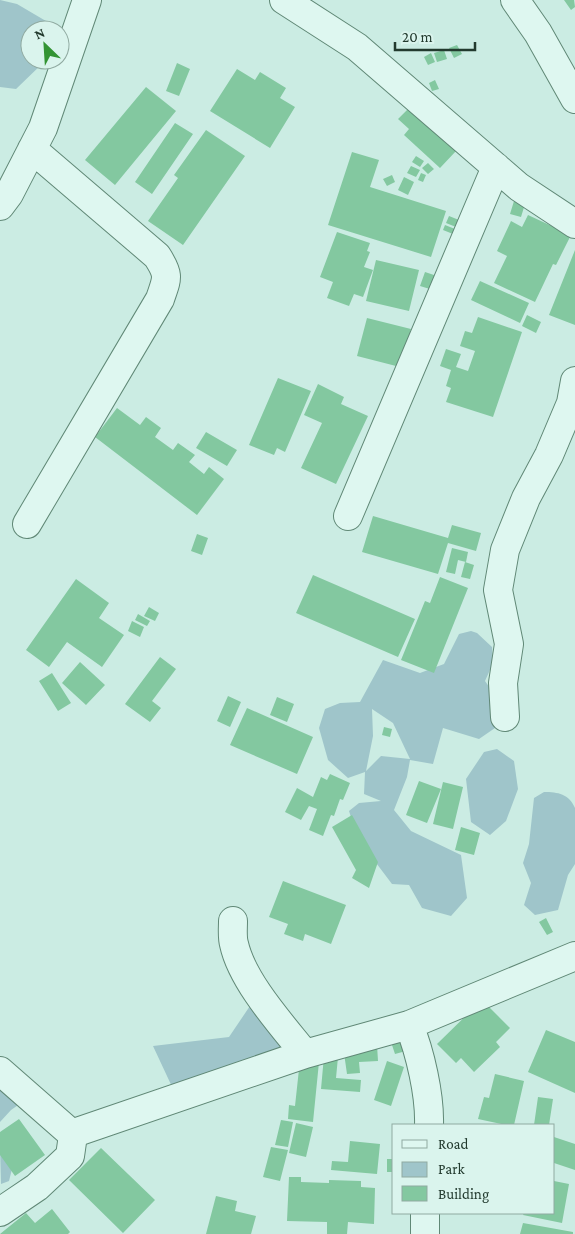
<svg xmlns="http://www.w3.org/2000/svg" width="575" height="1234" font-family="'Crimson Pro',serif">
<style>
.green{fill:#9fc5ca;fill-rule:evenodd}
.building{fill:#83c8a0}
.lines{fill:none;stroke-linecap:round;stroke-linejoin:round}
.minor-casing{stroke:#608876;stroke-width:30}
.minor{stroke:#def7f0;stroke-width:28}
</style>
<rect width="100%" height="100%" fill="#cbece3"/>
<!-- green -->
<path class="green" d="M0,0L17,4L51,24L50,30H30V60H45L44,62L16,89L0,87Z
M471,631L477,633L492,647L493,663L485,681L492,691L513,702L495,728L479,739L443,728L433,764L410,760L407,777L394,810L411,831L461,855L467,898L451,916L422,908L409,885L392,884L358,839L349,811L359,803L381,801L364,794L365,772L348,778L328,760L319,728L325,709L340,703L360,702L383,660L420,673L444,664L459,634ZM372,709L393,723L410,759L381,756L366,771L373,736Z
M497,749L514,761L518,789L506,821L490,835L471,822L466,779L484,752Z
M544,792C558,792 569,794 575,808V864L568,875L558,910L535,915L524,905L531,883L523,863L529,844L534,798Z
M254,1000L292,1050L174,1091L153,1046L229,1037Z
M0,1060L21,1103L11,1110L0,1122Z
M0,1145L13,1165L9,1181L1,1184Z"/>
<!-- building -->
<path class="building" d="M564,0H574L575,7L571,10Z
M457,45L462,54L454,58L449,48Z
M444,50L447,59L437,62L434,53Z
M431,53L435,62L428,65L424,57Z
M177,63L190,69L179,96L166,91Z
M237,69L255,80L260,72L286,88L280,98L295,107L270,148L210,111Z
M435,80L439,89L432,91L429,83Z
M146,87L176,111L115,185L85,160Z
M410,107L456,151L440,168L404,135L409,129L398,119Z
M175,123L193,134L152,194L135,182Z
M206,130L245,156L183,245L148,221L178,178L174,175Z
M352,152L379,160L370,187L446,211L431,257L328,225Z
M416,156L424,161L420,167L412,162Z
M428,163L434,169L428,174L422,168Z
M411,166L420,170L416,177L407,173Z
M421,173L426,175L423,182L418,180Z
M392,175L395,182L387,186L383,179Z
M404,177L414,182L408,195L398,190Z
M514,201L525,204L521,217L510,214Z
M528,215L571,235L556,265L553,264L535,302L494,283L507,256L497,251L511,221L522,227Z
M449,216L459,220L456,227L446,223Z
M445,225L455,229L453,234L443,230Z
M337,232L370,243L367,251L370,252L364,267L373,270L363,297L354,294L349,306L327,298L333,282L320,277Z
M575,250V325L549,315Z
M376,260L419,270L409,311L366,301Z
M425,272L437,276L433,290L420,286Z
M480,281L529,303L520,323L471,300Z
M527,315L541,322L536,333L522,326Z
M478,317L522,332L493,417L446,402L451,388L446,386L451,370L440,366L446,349L461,354L456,367L468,371L475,351L460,346L465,331L472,333Z
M367,318L411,329L400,367L357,356Z
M278,378L311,391L285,452L277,448L274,455L249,445Z
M318,384L344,397L341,404L368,416L336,484L301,468L322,423L304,415Z
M117,408L140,425L146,417L161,428L155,437L173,450L178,443L195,455L189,462L204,474L209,467L224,479L197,515L95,437Z
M206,432L237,450L227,466L196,448Z
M373,516L448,538L452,525L481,533L476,551L448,543L438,574L362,552Z
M197,534L208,538L202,555L191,551Z
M452,548L468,552L466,562L458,560L455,574L446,572Z
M465,562L474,565L470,579L461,577Z
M313,575L415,619L398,657L296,613Z
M440,577L468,588L434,673L401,660L425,601L430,603Z
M76,579L109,603L99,618L124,635L102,667L67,642L49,667L26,650Z
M149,607L159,613L155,621L144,616Z
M138,614L150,621L147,626L135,620Z
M132,621L144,627L140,637L128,631Z
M160,657L176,669L152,701L161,708L150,722L125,704Z
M80,662L105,685L86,705L62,683Z
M52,673L71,703L58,711L39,681Z
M228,696L241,702L230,727L217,721Z
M277,697L294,704L287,722L270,715Z
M247,708L313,737L297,774L230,745Z
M384,727L392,729L390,737L382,735Z
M330,774L350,783L343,800L340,799L334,816L331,815L323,836L309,830L317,809L309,806L301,820L285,812L297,788L313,797L321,777L327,780Z
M419,781L441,789L427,823L406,815Z
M443,782L463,787L453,829L433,824Z
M352,815L378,862L369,888L352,878L356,870L332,827Z
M461,827L480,833L474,855L455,850Z
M283,881L346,905L331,944L305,934L303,941L284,934L288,924L269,917Z
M546,918L553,932L547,935L539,922Z
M482,1000L510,1028L496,1042L500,1047L474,1072L461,1058L456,1063L437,1044Z
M546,1030L575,1042V1093L528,1072Z
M402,1038L406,1051L395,1054L391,1042Z
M377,1045L378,1061L359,1062L360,1073L347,1074L344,1053Z
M324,1056L338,1057L336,1078L361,1080L360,1092L321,1089Z
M300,1060L319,1062L313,1122L288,1119L289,1105L295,1106Z
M387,1061L404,1067L391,1106L374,1100Z
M495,1074L524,1081L514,1125H506L478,1119L484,1097L489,1098Z
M538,1097L553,1099L549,1125H534Z
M19,1119L45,1155L15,1176L0,1155V1132Z
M281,1120L293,1122L288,1147L275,1145Z
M296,1123L313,1127L306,1157L289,1153Z
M554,1137L575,1144V1170L554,1163Z
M350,1141L380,1144L377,1174L331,1170L332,1161L348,1162Z
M271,1147L288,1150L280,1181L263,1177Z
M101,1148L155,1200L123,1233L69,1180Z
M387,1159H394V1172H387Z
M289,1177H301V1182L329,1183V1180L361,1181V1187L375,1188L374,1224L348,1222L347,1234H327V1222L287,1221Z
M554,1181L569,1184L562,1223L523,1215L524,1213H554Z
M216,1196L237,1201L235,1211L256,1216L251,1234H206Z
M52,1209L70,1232L68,1234H0L26,1213L35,1223Z
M523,1223L573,1232V1234H520Z"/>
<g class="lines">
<!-- minor casing -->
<g class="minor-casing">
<path id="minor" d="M284,0L357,47L519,187L575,224
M515,0L538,33L575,99
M0,206L9,194L43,128L87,0
M348,516L496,167
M27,524L160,299C167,278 170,276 157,256L32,149
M505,717L503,683L509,644L498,590L505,550L526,498L549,455L571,403L575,381
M233,921C233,929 232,937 234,944C242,981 281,1024 305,1054
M409,1025C420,1052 430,1095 429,1125
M0,1071L73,1135
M0,1212L37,1187L70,1156L73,1135L80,1131L305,1054L409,1025L575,956
M425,1213V1234"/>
</g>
<!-- minor -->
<use href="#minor" class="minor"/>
</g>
<!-- legend -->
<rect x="392" y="1124" width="162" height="90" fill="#daf4ed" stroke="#90aaa1"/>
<rect x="402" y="1140" width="25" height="8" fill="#def7f0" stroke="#90aaa1"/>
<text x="438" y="1149" font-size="15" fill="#223a2e">Road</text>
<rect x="402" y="1162" width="25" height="15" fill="#9fc5ca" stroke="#90aaa1"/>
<text x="438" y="1174" font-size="15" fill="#223a2e">Park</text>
<rect x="402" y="1186" width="25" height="15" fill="#83c8a0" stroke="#90aaa1"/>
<text x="438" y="1199" font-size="15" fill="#223a2e">Building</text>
<!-- north arrow -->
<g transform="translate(45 45) rotate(335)"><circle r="24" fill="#daf4ed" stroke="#90aaa1"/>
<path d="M0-4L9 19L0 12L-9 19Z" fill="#339434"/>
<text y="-8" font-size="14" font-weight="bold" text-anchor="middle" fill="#223a2e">N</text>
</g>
<!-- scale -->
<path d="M395 42v8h80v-8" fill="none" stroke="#223a2e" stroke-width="2.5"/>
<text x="402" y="42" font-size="15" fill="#223a2e" stroke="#daf4ed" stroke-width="4" paint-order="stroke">20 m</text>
</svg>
